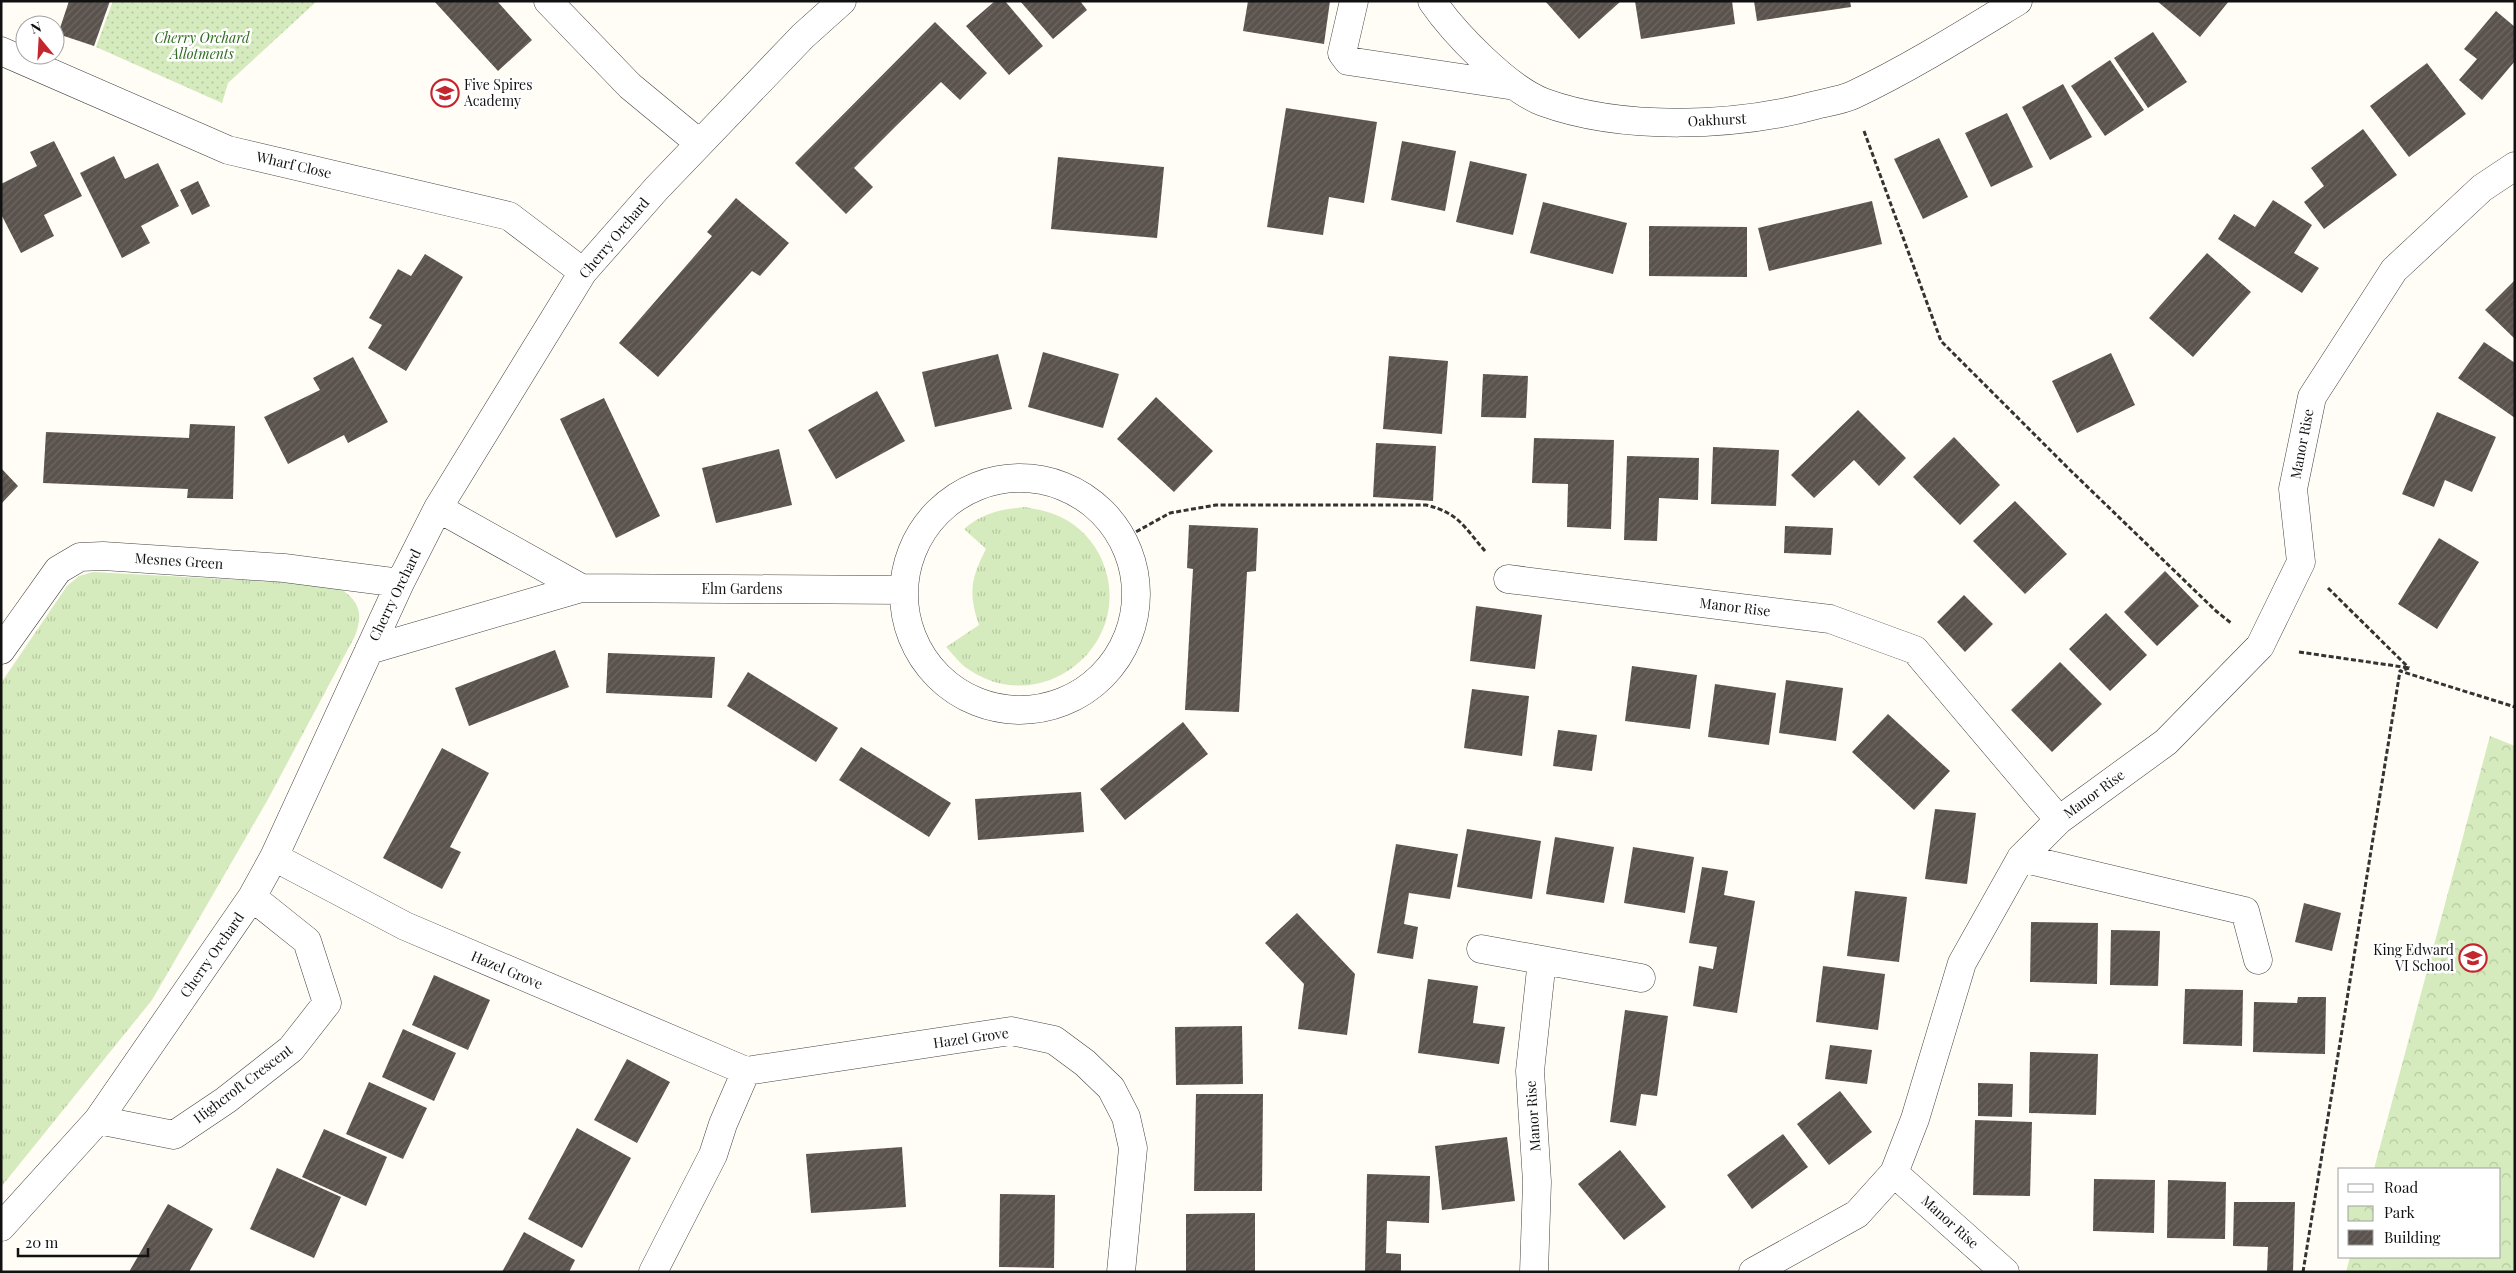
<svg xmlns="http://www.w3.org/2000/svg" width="2516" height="1273" font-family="'Playfair Display',serif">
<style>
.grass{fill:url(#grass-tufts)}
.park{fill:url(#park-crowns)}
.garden{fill:url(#garden-dots)}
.building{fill:url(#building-hatch)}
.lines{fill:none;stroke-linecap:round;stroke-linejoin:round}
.minor-casing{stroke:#444;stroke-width:29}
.path{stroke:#333;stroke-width:3;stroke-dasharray:5 2.5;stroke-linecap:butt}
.minor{stroke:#fff;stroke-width:28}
.labels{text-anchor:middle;stroke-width:5;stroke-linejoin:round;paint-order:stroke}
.park-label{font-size:14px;font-style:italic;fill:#2f6b1f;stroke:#fff}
.poi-label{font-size:14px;fill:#111;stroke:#fff;text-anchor:start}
.street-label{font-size:14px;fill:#111;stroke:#fff}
</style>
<defs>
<pattern id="grass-tufts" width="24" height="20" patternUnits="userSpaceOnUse" patternTransform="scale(1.25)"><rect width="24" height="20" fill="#d5ebbd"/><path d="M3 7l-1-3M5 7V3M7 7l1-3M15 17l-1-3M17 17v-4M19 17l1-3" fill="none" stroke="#b6c8a1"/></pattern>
<pattern id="park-crowns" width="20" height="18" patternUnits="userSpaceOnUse" patternTransform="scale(1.25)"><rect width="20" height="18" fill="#d5ebbd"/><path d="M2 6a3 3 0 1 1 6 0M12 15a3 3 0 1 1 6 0" fill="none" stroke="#b6c8a1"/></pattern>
<pattern id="garden-dots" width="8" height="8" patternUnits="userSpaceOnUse" patternTransform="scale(1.25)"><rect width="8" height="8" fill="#d5ebbd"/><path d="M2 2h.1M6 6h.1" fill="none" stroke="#b6c8a1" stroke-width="1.8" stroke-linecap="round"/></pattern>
<pattern id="building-hatch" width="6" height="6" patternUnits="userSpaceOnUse" patternTransform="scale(1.25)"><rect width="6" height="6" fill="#5a524d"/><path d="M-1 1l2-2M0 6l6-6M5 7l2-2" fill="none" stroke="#6d6662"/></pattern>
</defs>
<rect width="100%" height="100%" fill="#fffdf5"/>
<!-- grass -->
<path class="grass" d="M1025,507C1033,509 1043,510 1051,513C1072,520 1089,535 1099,554C1142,638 1045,722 968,669C960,664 953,654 946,647L979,625C968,593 971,578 986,549L964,529C982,513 1002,509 1025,507Z
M93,572L334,585C357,598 365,610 355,636L267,801L152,1000L1,1187V683L67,586L79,576Z"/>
<!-- park -->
<path class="park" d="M2490,736L2515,746V1272H2346L2350,1257H2500V1169H2374Z"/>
<!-- garden -->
<path class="garden" d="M113,1H317L228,83L222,103L96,47Z"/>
<!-- building -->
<path class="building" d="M69,1H110L94,46L58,34Z
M434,1H497L532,40L498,71Z
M995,1H1005L1043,46L1009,75L966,26Z
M1020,1H1080L1087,10L1053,39Z
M1248,1H1330L1324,44L1243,31Z
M1545,1H1621L1579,39Z
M1635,1H1732L1735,24L1641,39Z
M1754,1H1850L1851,7L1757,21Z
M2157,1H2229L2200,37Z
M2496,11L2515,27V61L2482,100L2459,80L2477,59L2464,49Z
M935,22L987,73L960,100L941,82L897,125L854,168L873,187L846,214L795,163Z
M2153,32L2187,82L2148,108L2114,58Z
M2110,60L2144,110L2105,136L2071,86Z
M2427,63L2466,114L2409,157L2370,106Z
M2063,84L2092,137L2050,160L2022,107Z
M1286,108L1377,122L1364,203L1329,197L1323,235L1267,227Z
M2007,113L2033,167L1991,187L1965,133Z
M2363,129L2397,175L2324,229L2304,202L2324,186L2311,168Z
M1939,138L1968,197L1923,219L1894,159Z
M54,141L82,196L44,215L54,236L21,253L1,214V184L37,166L30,152Z
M1402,141L1456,151L1445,211L1391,200Z
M114,156L125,179L158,163L179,206L141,226L150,243L122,258L80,173Z
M1058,157L1164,167L1157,238L1051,229Z
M1470,161L1527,174L1513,235L1456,222Z
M198,181L210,206L192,215L180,190Z
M736,198L789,243L760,276L752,271L658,377L619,343L712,236L707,232Z
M2273,200L2312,225L2294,253L2319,268L2302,293L2218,239L2234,214L2255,227Z
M1872,201L1882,244L1769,271L1758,228Z
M1543,202L1627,223L1613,274L1530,253Z
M1649,226L1747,227V277L1649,276Z
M2207,253L2251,292L2193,357L2149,318Z
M425,254L463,277L406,371L368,348L382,325L369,318L398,269L411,276Z
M2515,280V339L2485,310Z
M2484,342L2515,363V418L2458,378Z
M1043,352L1119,374L1103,428L1028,407Z
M2111,353L2135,405L2077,433L2052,381Z
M998,354L1012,409L935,427L922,372Z
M1389,356L1448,361L1442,434L1383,429Z
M353,357L388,422L348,443L344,435L288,464L264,417L320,390L313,378Z
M1483,374L1528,376L1526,418L1481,417Z
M877,391L905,441L836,479L808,430Z
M1156,397L1213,451L1174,492L1117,439Z
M604,398L660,516L616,538L560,419Z
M1858,410L1906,458L1879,486L1854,460L1814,498L1791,475Z
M2437,412L2496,437L2472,492L2445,480L2434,507L2402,494Z
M190,424L235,426L233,499L187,498L188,489L43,483L46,432L189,438Z
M1954,437L2000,485L1960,525L1913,477Z
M1534,438L1614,440L1611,529L1567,527L1568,484L1532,483Z
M1376,443L1436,446L1433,501L1373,497Z
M1713,447L1779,450L1776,506L1711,504Z
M779,449L792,505L716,523L702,468Z
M1627,456L1699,458L1698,500L1659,498L1657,541L1624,540Z
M1,468L18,486L1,504Z
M2015,501L2067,554L2025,594L1973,541Z
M1189,525L1258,528L1256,571L1247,572L1239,712L1185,710L1193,569L1187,568Z
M1785,526L1833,528L1831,555L1784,553Z
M2439,538L2479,562L2437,629L2398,604Z
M2165,571L2199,606L2157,646L2124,612Z
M1964,595L1993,624L1965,652L1937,622Z
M1476,606L1542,615L1535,669L1470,661Z
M2106,613L2147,655L2110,691L2069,649Z
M555,650L569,687L469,726L455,688Z
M608,653L715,657L712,698L606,693Z
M2060,662L2102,704L2052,752L2011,710Z
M1632,666L1697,675L1690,729L1625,721Z
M748,672L838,728L816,762L727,706Z
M1786,680L1843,688L1836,741L1779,733Z
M1715,684L1776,693L1769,745L1708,737Z
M1472,689L1529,696L1522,756L1464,748Z
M1888,714L1950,771L1914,810L1852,752Z
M1183,722L1208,754L1125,820L1100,789Z
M1558,730L1597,735L1592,771L1553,766Z
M861,747L951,803L929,837L839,780Z
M442,748L489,773L450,847L461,852L442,889L383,858Z
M1081,792L1084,832L978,840L975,799Z
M1935,809L1976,813L1967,884L1925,879Z
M1467,829L1541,841L1532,899L1457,887Z
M1555,837L1614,847L1604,903L1546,894Z
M1396,844L1458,854L1450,899L1409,893L1404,924L1418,927L1413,959L1377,953Z
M1633,847L1694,857L1685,913L1624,903Z
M1702,867L1728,871L1724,895L1755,901L1737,1013L1693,1006L1699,966L1713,969L1717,947L1689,943Z
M1855,891L1907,897L1899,962L1847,956Z
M2304,903L2341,913L2332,951L2295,942Z
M1297,913L1355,974L1347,1035L1298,1029L1304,984L1265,943Z
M2031,922L2098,923L2097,984L2030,982Z
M2111,930L2160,931L2158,986L2110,985Z
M1823,966L1885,974L1878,1030L1816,1022Z
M434,975L490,1000L468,1050L412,1025Z
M1428,979L1478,986L1473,1023L1505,1027L1499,1064L1418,1053Z
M2185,989L2243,990L2242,1046L2183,1044Z
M2298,997H2326L2325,1054L2253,1052L2254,1002L2297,1003Z
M1625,1010L1668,1016L1657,1096L1641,1094L1636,1126L1610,1122Z
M1242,1026L1243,1084L1176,1085L1175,1027Z
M403,1029L456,1053L434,1101L382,1077Z
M1830,1045L1872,1050L1867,1084L1825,1079Z
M2030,1052L2098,1054L2096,1115L2029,1113Z
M627,1059L670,1082L637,1143L594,1120Z
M369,1082L427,1108L403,1159L346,1134Z
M1978,1083L2013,1084L2012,1117L1978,1116Z
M1840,1091L1872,1132L1829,1165L1797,1124Z
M1196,1094H1263L1262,1191H1194Z
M1975,1120L2032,1122L2030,1196L1973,1195Z
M577,1128L631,1158L582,1248L528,1219Z
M324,1129L387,1157L366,1206L302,1177Z
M1783,1134L1808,1167L1752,1209L1727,1175Z
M1507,1137L1515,1201L1442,1210L1435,1146Z
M902,1147L906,1207L811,1213L806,1154Z
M1620,1150L1666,1207L1624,1240L1578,1184Z
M277,1168L341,1197L314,1258L250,1229Z
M1367,1174L1430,1176L1429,1223L1387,1221L1386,1253L1401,1254V1272H1365Z
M2094,1179L2155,1180L2154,1233L2093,1231Z
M2168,1180L2226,1182L2225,1239L2167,1238Z
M1000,1194L1055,1195L1054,1268L999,1267Z
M2234,1202H2295L2293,1272H2267L2268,1247L2233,1246Z
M168,1204L213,1229L189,1272H129Z
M1255,1213V1272H1186V1214Z
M524,1232L575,1260L569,1272H502Z"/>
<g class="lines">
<!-- minor casing -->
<g class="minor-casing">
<path id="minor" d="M548,1L630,86L699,143
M1354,1L1342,53L1348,61L1515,86
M1432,1C1454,33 1507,88 1543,102C1622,131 1736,127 1816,105C1828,102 1842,100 1853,95C1910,68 1964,34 2018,1
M1,51L228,150L509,216L583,272
M904 594a116 116 0 1 1 232 0a116 116 0 1 1-232 0Z
M438,508L581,588L903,590
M1508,579L1830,619L1915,650L2059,820
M1,650L58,570L80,557L103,556L284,568L400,583
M369,650L581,588
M274,857L405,926L746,1071L1011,1031L1054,1040L1085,1063L1111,1088L1126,1117L1133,1148L1121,1272
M2021,858L2245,911L2258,960
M1481,949L1641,978
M98,1120L174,1135L226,1100L291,1049L327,1003L307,941L252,897
M1894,1173L2005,1272
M1,1227L98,1120L252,897L274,857L400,583L438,508L583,272L657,188L803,36L842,1
M653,1272L713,1155L723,1124L746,1071
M1534,1272L1537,1182L1530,1071L1542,960
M1753,1272L1857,1214L1894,1173L1915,1119L1962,963L2021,858L2059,820L2166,742L2260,646L2301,562L2293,489L2312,397L2394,270L2482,188L2515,166"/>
</g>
<!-- path -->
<path class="path" d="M1864,131L1941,341L2070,470L2216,611L2231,623
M1123,539L1170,513L1216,505H1426C1459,513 1464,527 1485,551
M2328,588L2409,668
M2299,652L2410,668
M2409,668L2400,671L2515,707
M2303,1272L2400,671"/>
<!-- minor -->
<use href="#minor" class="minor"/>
</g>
<!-- icons -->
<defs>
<g id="school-ring" transform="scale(1.4375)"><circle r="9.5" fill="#fff" stroke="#c4262e" stroke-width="1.5"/><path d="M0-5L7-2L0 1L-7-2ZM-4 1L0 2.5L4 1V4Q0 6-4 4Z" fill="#c4262e"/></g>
</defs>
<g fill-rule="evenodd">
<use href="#school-ring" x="445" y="93"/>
<use href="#school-ring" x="2473" y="958"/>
</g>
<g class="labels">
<!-- park labels -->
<g class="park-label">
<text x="202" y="43">Cherry Orchard<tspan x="202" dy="16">Allotments</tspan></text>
</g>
<!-- poi labels -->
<g class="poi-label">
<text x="464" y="90">Five Spires<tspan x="464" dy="16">Academy</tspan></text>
<text x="2454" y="955" text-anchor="end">King Edward<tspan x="2454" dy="16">VI School</tspan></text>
</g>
<!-- street labels -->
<g class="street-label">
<text transform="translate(1717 120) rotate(-3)" y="5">Oakhurst</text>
<text transform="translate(294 165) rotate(13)" y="5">Wharf Close</text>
<text transform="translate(614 238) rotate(-50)" y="5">Cherry Orchard</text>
<text transform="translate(2302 444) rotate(-79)" y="5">Manor Rise</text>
<text transform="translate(179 561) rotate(4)" y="5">Mesnes Green</text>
<text x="742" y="594">Elm Gardens</text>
<text transform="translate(395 595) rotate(-64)" y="5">Cherry Orchard</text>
<text transform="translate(1735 607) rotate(7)" y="5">Manor Rise</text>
<text transform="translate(2094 794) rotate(-36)" y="5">Manor Rise</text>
<text transform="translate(212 955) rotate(-55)" y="5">Cherry Orchard</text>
<text transform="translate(507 970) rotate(23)" y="5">Hazel Grove</text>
<text transform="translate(971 1038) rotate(-8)" y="5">Hazel Grove</text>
<text transform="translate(243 1084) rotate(-37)" y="5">Highcroft Crescent</text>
<text transform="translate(1533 1116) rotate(-94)" y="5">Manor Rise</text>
<text transform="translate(1950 1222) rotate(42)" y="5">Manor Rise</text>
</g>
</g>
<!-- border -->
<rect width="2516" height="1273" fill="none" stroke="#111111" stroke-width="5"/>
<!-- legend -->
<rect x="2338" y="1168" width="162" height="90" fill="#ffffff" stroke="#a0a0a0"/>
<rect x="2348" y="1184" width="25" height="8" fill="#ffffff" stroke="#a0a0a0"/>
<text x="2384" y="1193" font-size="15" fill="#111111">Road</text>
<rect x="2348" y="1206" width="25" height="15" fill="url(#park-crowns)" stroke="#a0a0a0"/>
<text x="2384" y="1218" font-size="15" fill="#111111">Park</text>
<rect x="2348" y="1230" width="25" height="15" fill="url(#building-hatch)" stroke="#a0a0a0"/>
<text x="2384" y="1243" font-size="15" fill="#111111">Building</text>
<!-- north arrow -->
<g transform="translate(40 40) rotate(342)"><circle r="24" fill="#ffffff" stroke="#a0a0a0"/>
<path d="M0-4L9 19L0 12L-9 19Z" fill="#c4262e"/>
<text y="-8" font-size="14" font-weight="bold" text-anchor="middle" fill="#111111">N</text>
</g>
<!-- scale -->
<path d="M18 1248v8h130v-8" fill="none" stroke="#111111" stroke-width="2.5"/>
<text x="25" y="1248" font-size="15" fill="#111111" stroke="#ffffff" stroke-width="4" paint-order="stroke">20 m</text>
</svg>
